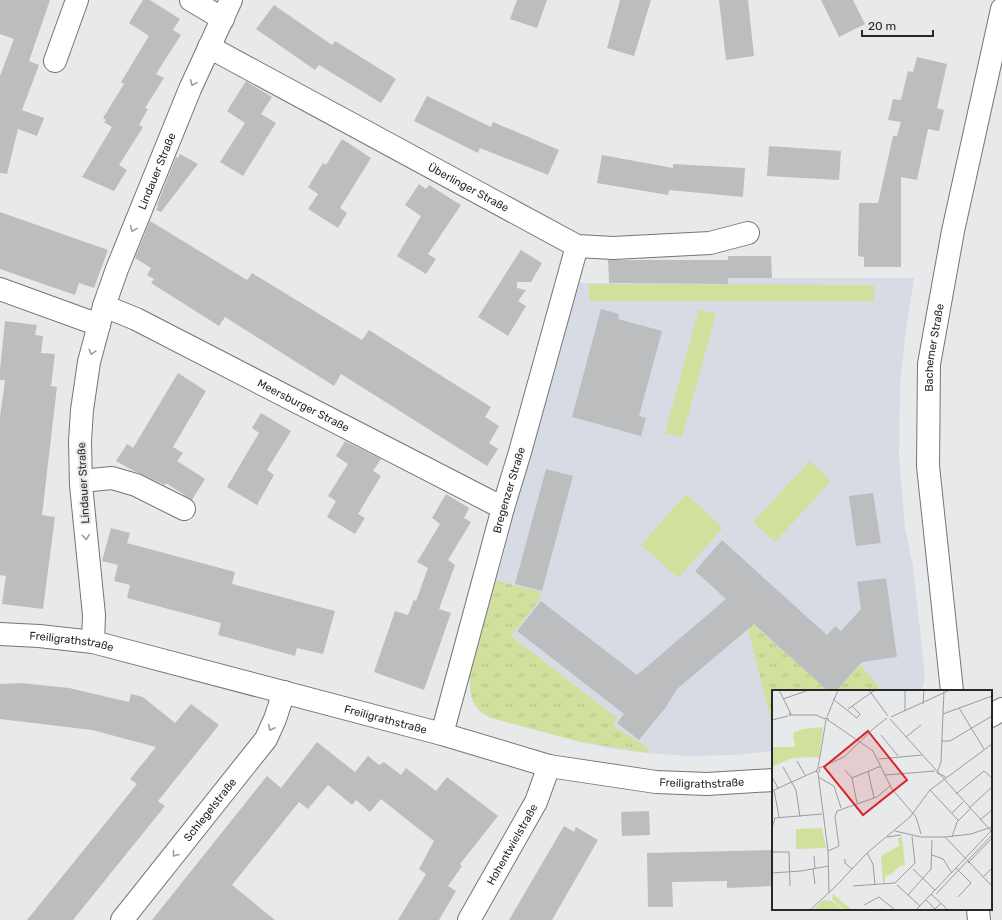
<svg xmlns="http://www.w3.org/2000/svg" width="1002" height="920" font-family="Rubik,sans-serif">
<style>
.built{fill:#d7dce4}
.grass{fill:url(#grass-tufts)}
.green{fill:#d1e09c}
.building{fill:#bcbdbf}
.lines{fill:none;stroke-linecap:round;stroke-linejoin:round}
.minor-casing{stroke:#747576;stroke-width:24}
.minor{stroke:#fff;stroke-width:22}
.oneway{stroke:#9e9e9e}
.labels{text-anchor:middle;stroke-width:4;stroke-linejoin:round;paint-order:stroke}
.street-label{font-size:11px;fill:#272828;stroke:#e8e9eb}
.inset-road{fill:none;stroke:#9b9c9d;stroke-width:1}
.view{fill:#d62828;fill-opacity:0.15;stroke:#d62828;stroke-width:2}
.inset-edge{fill:none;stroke:#272828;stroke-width:2}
</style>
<defs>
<pattern id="grass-tufts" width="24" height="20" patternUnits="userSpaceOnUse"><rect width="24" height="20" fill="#d1e09c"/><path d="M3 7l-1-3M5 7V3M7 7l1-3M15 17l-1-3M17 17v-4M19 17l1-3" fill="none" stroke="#b3c086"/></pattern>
</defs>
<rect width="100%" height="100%" fill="#e8e9eb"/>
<!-- built -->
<path class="built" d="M728,278H914L906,329L900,386L899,457L905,527L913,566L925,677L922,691H773V751L735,755L689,756L647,753L608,748L577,741L491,718L480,712L473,703L470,690V677L577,283L728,284Z"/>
<!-- grass -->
<path class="grass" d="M496,580L513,585L541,592L539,601L511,636L617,718L613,726L649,748L647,753L577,741L491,718C472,708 470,698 470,677Z
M753,624L828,691H773V728L748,629Z
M860,665L878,685L881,691H836Z"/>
<!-- green -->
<path class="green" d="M589,284L874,285V301H589Z
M699,309L716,314L682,437L665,433Z
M810,461L831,481L775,542L753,522Z
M686,494L723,528L678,578L641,545Z"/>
<!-- building -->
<path class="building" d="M0,0H50L29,61L39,65L22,110L44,118L37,136L18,129L7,174L0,173V76L14,39L0,34Z
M143,0H150L180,19L173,30L181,35L156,74L164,78L145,108L148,109L139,125L143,127L119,165L127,170L114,191L82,177L112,127L104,122L106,120L103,118L124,84L121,82L149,36L129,23Z
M517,0H547L537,28L510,19Z
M620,0H651L634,56L607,48Z
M719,0H748L754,56L726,60Z
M821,0H853L865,24L839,37Z
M274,5L332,45L335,41L396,79L381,103L319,65L315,70L256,29Z
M917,57L947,64L937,108L944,110L939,131L928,129L917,180L901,177V267H864V257L858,256L859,203H878L893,136H897L901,122L888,120L893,99L901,100L908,71L913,72Z
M246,81L272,97L261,114L276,123L243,176L220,162L245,123L227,111Z
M427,96L491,127L493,122L559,150L548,175L480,148L478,153L414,121Z
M342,139L371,158L340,208L347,213L338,228L308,209L318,194L308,187L323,163L326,165Z
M769,146L841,151L839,180L767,176Z
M180,154L198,164L161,212L156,210L158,206L157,205L176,157L178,158Z
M602,155L673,168V164L745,168L743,197L669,190L668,195L597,183Z
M419,184L426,189L429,185L461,205L428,254L436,259L426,274L397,256L421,216L405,205Z
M0,212L108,250L94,288L79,283L75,295L0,269Z
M150,221L247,280L252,273L362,340L369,330L491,407L485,417L499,426L489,443L498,449L487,466L341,374L334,386L225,317L219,326L151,283L154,279L147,275L151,268L135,258Z
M522,248L521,250L542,263L531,282H517V288L526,290L518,301L526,306L508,336L478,317Z
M728,256H771L772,278H728V284L609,283L608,260H728Z
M601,309L619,314L618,319L662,331L639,416L646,418L641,436L572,417Z
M5,321L37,325L35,335L43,336L41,353L55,354L51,386L57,387L42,515L55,517L43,609L2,604L6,576L0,575V417L5,380H0V370Z
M178,373L206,391L173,447L183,453L177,461L205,479L192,500L166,483L165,485L134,471L116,461L127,444L133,448Z
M261,413L291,431L267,470L274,475L257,505L227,487L259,433L252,428Z
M345,441L381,459L373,471L381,476L358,514L365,518L355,534L327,517L336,501L328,496L348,464L336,456Z
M546,469L573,476L542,591L515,584Z
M873,493L881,543L856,546L849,496Z
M446,494L469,508L464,518L471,522L448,560L455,565L439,609L451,613L424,690L374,672L395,611L408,615L414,600L416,601L428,568L417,562L440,524L432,518Z
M111,528L130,533L127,543L235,572L232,584L335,611L323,654L297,648L295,656L218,635L221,623L127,598L130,585L114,581L118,565L102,561Z
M722,540L827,635L835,626L841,631L861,609L857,582L886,578L897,657L862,662L836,691H828L754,624L677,689L666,707L639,740L617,723L624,714L517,631L541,601L637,675L726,599L695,571Z
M21,683L69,688L129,702L131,694L143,697L175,723L191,704L219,725L158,801L165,806L73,920H27L137,784L130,779L156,747L92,730L0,719V684Z
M317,742L355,772L368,756L379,765L384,762L401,775L406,768L436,791L447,777L498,816L460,864L462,866L448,886L456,891L439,920H398L426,874L419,869L434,841L381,799L370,812L356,800L352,805L328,785L308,809L299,802L232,885L275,920H152L267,776L281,788Z
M649,811L650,835L622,836L621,812Z
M564,826L574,832L576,827L598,840L552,920H509Z
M773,850V886L727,888V881L672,882L673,907H648L647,853Z"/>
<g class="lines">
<!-- minor casing -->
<g class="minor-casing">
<g id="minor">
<path d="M191,0L223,19"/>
<path id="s1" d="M209,47L577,246L613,248L710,243L748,233"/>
<path d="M55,61L77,0"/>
<path d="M0,289L99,325"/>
<path id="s2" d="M104,306L136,319L503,508"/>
<path d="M81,481L112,478L136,485L184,509"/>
<path id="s3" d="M0,634L39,636L93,642L442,734L549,766L656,782L707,784L773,780"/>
<path id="s4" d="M93,642L94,615L81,485L80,441L82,410L89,362L104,306L117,269L190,89L231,0"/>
<path id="s5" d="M952,691L928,466L929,364L953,231L1002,9"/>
<path d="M991,716L1002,709"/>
<path id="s6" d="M442,734L503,508L520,452L577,246"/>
<path d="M978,909L979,920"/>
<path id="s7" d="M122,920L266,739L275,719L284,692"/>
<path id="s8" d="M469,920L536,802L549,766"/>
</g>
</g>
<!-- minor -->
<use href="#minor" class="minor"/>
</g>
<!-- one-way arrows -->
<defs><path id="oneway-chevron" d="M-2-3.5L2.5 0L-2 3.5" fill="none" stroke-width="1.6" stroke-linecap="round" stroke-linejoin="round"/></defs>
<g class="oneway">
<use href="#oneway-chevron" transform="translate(193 83) rotate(114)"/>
<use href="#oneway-chevron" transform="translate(133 229) rotate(112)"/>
<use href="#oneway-chevron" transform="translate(92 352) rotate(104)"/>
<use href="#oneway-chevron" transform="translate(86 537) rotate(84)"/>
<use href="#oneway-chevron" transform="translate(271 728) rotate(116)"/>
<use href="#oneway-chevron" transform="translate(175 854) rotate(128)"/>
</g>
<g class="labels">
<!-- street labels -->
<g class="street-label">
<text dy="4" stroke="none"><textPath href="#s4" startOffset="484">Lindauer Straße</textPath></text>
<text dy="4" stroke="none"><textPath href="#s1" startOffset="295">Überlinger Straße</textPath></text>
<text dy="4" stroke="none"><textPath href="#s5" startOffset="345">Bachemer Straße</textPath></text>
<text dy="4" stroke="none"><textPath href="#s2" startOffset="223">Meersburger Straße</textPath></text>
<text transform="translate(83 483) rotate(-93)" y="4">Lindauer Straße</text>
<text dy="4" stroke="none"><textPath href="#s6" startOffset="253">Bregenzer Straße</textPath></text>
<text dy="4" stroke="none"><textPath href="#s3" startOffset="72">Freiligrathstraße</textPath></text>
<text dy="4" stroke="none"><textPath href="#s3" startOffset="396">Freiligrathstraße</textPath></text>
<text dy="4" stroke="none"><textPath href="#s3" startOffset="720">Freiligrathstraße</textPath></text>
<text dy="4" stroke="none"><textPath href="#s7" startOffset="141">Schlegelstraße</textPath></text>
<text dy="4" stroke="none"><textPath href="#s8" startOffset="87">Hohentwielstraße</textPath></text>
</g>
</g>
<!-- overview -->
<g transform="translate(772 690)">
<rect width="220" height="220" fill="#e8e9eb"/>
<path d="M61,204L79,219V220H72L60,209ZM51,210L60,211L71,220H41Z" fill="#d1e09c"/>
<path d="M51,37L47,67L20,68L0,77V57H23L21,43L30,39ZM50,138L54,158L24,159V139ZM130,147L133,175L128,176L120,184L113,186V194H111L109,166L127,156L126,148Z" fill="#d1e09c"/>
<path class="inset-road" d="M7,0L19,24L18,26L17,23M97,0L116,26M172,0L169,72L165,83L174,87M11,9L37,0M61,9L85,28L88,24L80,16M151,14L152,0M187,18L212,59M76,19L103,0M133,21V0M171,24L220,6M19,25H44L53,29M55,27L66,0M119,27L178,0M57,29L53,28L101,61L120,99L144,127L149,144M118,29L220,142M0,30L16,26M109,45L126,66M134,47L149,35M169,51H178L220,26M107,69L150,65M25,71L33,85M11,77L24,100L28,127M46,78L54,30M48,79L47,82H44L45,79L72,67L102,38L115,28M73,80L80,88L85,113M96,81L102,108M46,83L56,161L57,202M113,85L163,81M0,87L6,98M46,87L62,96L69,118M80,88L109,76M2,100L7,127M158,100L186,130M0,101L44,81M184,104L212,81L220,88M197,118L220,97M180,123L191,112M208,130L220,120M0,138L3,128L50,124M123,141L149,147H173L199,144L220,137M115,147L129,145M173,147L220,196M180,147L185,132L198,119M56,161L67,156L63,127L65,121L105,107L118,96M0,162H17L18,196M95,163L101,174L103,195M160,165L171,169L180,183M42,166L43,179M73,169V173L80,179M196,173L220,148M184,178L199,193L186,207M41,179L43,194M141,179L163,200M0,183L29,181L57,176M211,187L220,178M125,195L148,216M81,196L123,193L143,173L140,146M159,204L176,220M164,204L220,145M136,205L159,179L160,150M154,210L163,219L169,213M92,215L107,207L123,220M38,220L63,197L95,163L138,127L158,100L220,54M144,220L220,140"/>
<path class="view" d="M96,41L135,90L91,125L52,77Z"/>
<rect width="220" height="220" class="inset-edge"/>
</g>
<!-- scale -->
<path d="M862 30v6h71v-6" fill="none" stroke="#272828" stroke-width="2"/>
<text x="868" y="30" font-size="12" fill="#272828" stroke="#e8e9eb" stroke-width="3" paint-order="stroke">20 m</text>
</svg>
